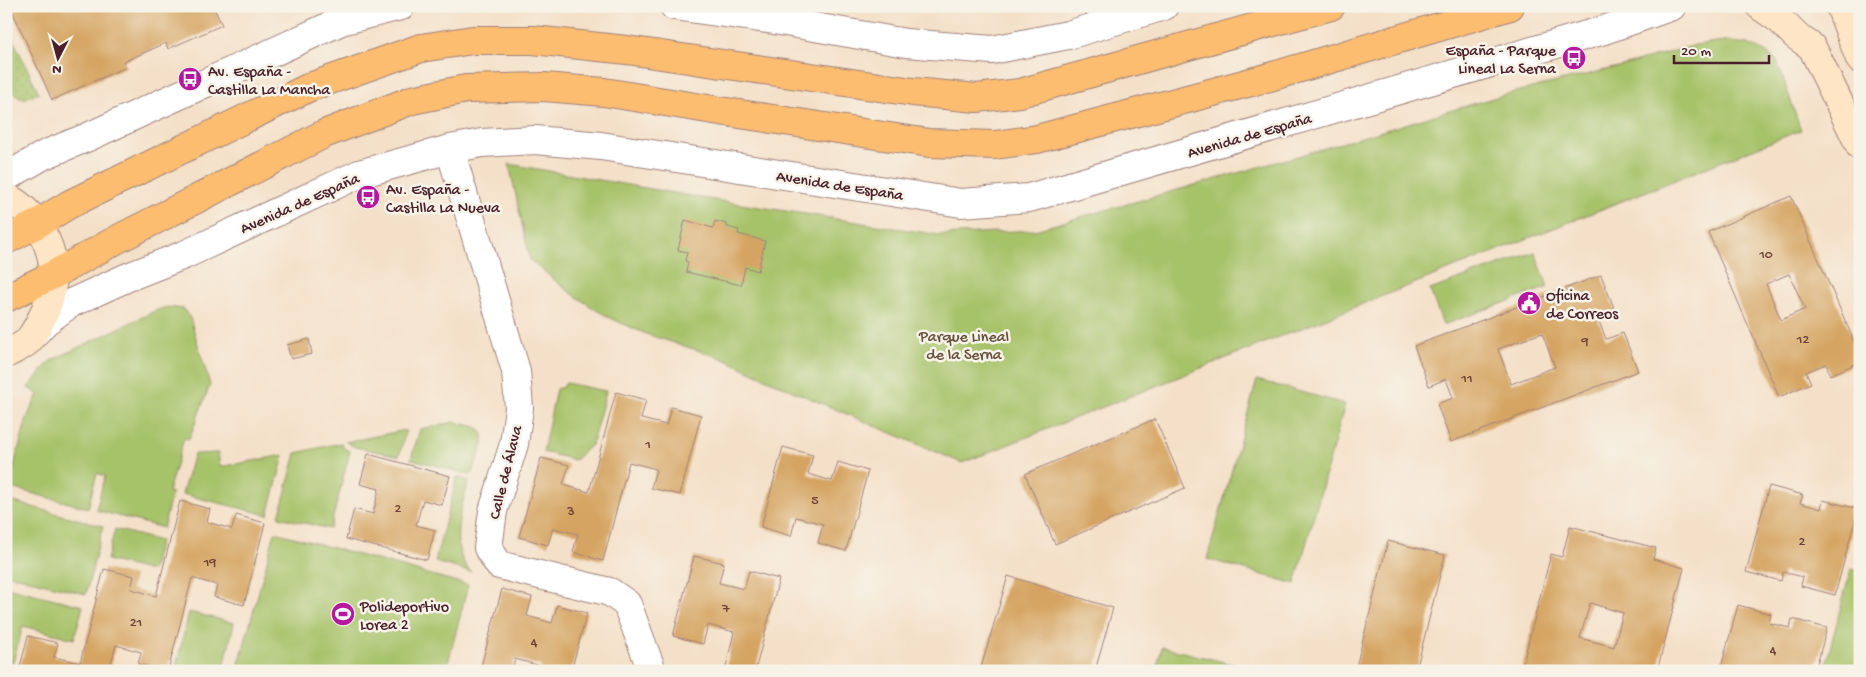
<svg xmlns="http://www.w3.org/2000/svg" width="1866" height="677" font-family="'Gochi Hand',sans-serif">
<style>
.grass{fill:url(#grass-dots);stroke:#78714a}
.green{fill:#a7c36a;stroke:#78714a}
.building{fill:#d5a462;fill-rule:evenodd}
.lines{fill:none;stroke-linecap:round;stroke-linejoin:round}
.street-casing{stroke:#9f807a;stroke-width:30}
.secondary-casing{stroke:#9f807a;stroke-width:30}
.primary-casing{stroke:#9f807a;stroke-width:30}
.street{stroke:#fff;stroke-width:28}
.secondary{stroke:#fee5c5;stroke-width:28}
.primary{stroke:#fcbd6f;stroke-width:28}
.labels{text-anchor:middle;stroke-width:5;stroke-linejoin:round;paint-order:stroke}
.number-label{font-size:14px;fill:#6d4039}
.poi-label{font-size:16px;fill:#4a1f2b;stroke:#f7f3e8;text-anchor:start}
.street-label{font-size:16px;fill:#4a1f2b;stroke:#f7f3e8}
.park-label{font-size:16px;fill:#66503e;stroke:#f7f3e8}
</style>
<defs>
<pattern id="grass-dots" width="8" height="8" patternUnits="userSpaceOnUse" patternTransform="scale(1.25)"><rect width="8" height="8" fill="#a7c36a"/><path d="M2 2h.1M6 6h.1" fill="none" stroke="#91a75c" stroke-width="1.8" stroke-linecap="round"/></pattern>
</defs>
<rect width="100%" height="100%" fill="#f7f3e8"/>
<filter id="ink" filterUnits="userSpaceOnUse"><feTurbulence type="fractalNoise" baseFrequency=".02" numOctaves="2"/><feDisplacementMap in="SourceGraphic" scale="10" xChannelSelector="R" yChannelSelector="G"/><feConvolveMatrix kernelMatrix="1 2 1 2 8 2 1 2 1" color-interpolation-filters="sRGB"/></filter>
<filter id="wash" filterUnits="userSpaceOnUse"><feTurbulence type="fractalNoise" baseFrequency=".0096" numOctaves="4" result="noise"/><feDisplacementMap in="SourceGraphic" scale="20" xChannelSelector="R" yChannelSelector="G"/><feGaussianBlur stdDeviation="1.12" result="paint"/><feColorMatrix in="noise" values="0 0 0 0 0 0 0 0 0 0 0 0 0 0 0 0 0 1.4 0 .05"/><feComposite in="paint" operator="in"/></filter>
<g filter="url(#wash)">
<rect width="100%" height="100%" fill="#f4e0c8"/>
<!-- grass -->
<path class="grass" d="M6,25L39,93L23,99L6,88Z"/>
<!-- green -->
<path class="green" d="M1724,41L1748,44L1765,52L1777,61L1801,130L962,463L795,392L722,358L646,334L610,318L593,308L567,290L530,260L509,164L702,198L940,235L1035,230L1298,156L1503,95L1626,65L1695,45Z
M1535,252L1548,287L1443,325L1430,290Z
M167,307L184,309L190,318L210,385L189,439L184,438L168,492L172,493L163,528L96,510L105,476L97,473L88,508L8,487L27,418L38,394L28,388L50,361L157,310Z
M1257,380L1345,404L1295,584L1207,559Z
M566,383L606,391L592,444L575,460L543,452L556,389L563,387Z
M455,422L477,427L483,434V445L471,475L411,459L420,429Z
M406,430L399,456L355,447L346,442Z
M341,443L344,449L350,451L330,529L279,517L296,453Z
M218,453L220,467L284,455L268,515L182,494L194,454Z
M457,477L469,481C461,509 447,547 471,572L435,562Z
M6,500L103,526L86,594L6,574Z
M115,529L160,541L152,571L107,560Z
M275,532L468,585L446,671H237Z
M1851,569L1860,571V655L1855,671H1824Z
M6,587L83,606L74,639L23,626L13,662L6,660Z
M189,612L234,623L223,671H175Z
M1162,647L1261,671H1156Z"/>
<g id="blocks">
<!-- building -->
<path class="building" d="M10,6H213L222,25L168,49L166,43L123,62L126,67L52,100Z
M1791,196L1860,355V362L1830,375L1826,364L1806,372L1811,383L1779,397L1708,232ZM1789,274L1805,309L1781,320L1766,284Z
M685,220L713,228L715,221L727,224V227L739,230L738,234L765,241L758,271L745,267L741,285L686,272L688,262L685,261L687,252L678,250Z
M1601,275L1616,313L1598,319L1606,339L1623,333L1638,371L1451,442L1437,404L1453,398L1446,379L1429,386L1414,346ZM1542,333L1555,367L1511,384L1498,349Z
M309,339L312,354L291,359L287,345Z
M616,392L646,400L641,419L666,425L671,407L701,415L680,495L651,488L656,469L629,462L603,561L573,552L578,534L553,528L548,545L519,537L541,458L569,465L563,485L589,492Z
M1155,419L1185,488L1055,544L1025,474Z
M783,447L813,455L808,474L832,481L838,462L868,471L846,551L818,543L823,524L796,517L791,536L761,527Z
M368,454L450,476L442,505L423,500L416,525L435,530L427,560L346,539L354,509L373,514L379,489L360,484Z
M1769,486L1803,495L1800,503L1821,509L1823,500L1858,509L1835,595L1801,586L1803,577L1783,572L1781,581L1746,572Z
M180,501L210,509L207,522L232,529L236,515L265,523L244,605L214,597L217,585L192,578L168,671L138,664L141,652L116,645L109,671H19L28,636L58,643L54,657L80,663L104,569L134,576L131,589L156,596Z
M1570,526L1656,548L1653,559L1684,568L1657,671H1521L1551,554L1562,557ZM1590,603L1623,613L1614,647L1580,638Z
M1388,541L1445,555L1416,671H1355Z
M694,556L724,563L719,583L744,589L749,571L779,579L755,671H725L734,632L708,625L703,644L673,636Z
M1008,576L1113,608L1095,671H980Z
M502,589L532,597L527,616L552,623L557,605L587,613L571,671H540L541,666L515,659L512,671L480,670Z
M1738,605L1771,614L1769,623L1790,628L1792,619L1827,628L1815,671H1720Z
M783,666L799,670V671H782Z"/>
</g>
</g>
<g filter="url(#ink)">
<use href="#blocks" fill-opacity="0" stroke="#9f807a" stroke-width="1"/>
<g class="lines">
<!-- street casing -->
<g class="street-casing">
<path id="street" d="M674,6L774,20L906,43L992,50L1068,35L1164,6
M450,149L516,371L519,408L514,444L493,511L488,548L499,565L610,592L627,604L652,671
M6,177L44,155L88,137L341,21L401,6
M32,336L45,322L71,303L128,277L184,255L359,174L450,149L482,143L535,140L601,146L961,203L1029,198L1604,30L1672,6"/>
</g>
<!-- secondary casing -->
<g class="secondary-casing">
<path id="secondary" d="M1760,6L1780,20L1796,36L1812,47L1860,146
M1840,6L1860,59
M6,197C33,210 55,245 53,276C52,298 42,322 29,340C24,346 13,350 6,354"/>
</g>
<!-- primary casing -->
<g class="primary-casing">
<path id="primary" d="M6,240L37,224L70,204L310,87L421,48L473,40H533L627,50L913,92L977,98L1020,93L1331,6
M6,298L53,275L118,239L324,134L412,100L466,89L544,87L604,92L720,111L929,143L995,145L1037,139L1266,78L1510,6"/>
</g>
<!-- street -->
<use href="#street" class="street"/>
<!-- secondary -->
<use href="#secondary" class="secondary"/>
<!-- primary -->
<use href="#primary" class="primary"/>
</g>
</g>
<!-- icons -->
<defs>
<g id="bus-disc" transform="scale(1.25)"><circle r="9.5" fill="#b5179e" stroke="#f7f3e8"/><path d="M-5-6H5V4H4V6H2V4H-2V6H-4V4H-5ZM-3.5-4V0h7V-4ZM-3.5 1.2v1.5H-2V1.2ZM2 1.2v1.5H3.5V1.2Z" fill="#fff"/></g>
<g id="civic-disc" transform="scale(1.25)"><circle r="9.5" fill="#b5179e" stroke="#f7f3e8"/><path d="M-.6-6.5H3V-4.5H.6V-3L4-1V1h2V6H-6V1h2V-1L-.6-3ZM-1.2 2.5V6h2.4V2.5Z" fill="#fff"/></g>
<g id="stadium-disc" transform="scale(1.25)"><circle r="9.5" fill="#b5179e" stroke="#f7f3e8"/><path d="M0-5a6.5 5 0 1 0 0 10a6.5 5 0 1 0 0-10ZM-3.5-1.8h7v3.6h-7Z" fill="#fff"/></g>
</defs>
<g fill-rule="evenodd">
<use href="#bus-disc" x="1574" y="58"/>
<use href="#bus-disc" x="190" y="79"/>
<use href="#bus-disc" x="368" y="197"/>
<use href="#civic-disc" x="1529" y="303"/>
<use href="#stadium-disc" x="343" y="614"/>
</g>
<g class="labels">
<!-- number labels -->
<g class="number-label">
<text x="1766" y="258">10</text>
<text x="1803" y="343">12</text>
<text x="1585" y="345">9</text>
<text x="1467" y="382">11</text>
<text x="648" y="448">1</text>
<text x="815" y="504">5</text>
<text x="398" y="512">2</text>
<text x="571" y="515">3</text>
<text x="1802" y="545">2</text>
<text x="210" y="566">19</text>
<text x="726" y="612">7</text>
<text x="136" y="626">21</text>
<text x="534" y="646">4</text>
<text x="1773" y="654">4</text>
</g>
<!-- poi labels -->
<g class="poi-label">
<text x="1556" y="55" text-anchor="end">España - Parque<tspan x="1556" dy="18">Lineal La Serna</tspan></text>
<text x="208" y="76">Av. España -<tspan x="208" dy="18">Castilla La Mancha</tspan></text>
<text x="386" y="194">Av. España -<tspan x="386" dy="18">Castilla La Nueva</tspan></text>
<text x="1546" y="300">Oficina<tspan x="1546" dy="18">de Correos</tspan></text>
<text x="360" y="611">Polideportivo<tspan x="360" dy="18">Lorea 2</tspan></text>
</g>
<!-- street labels -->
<g class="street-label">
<text transform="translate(1249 134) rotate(-16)" y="6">Avenida de España</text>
<text transform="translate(840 184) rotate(9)" y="6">Avenida de España</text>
<text transform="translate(299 202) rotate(-24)" y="6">Avenida de España</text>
<text transform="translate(504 472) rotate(-76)" y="6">Calle de Álava</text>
</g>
<!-- park labels -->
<g class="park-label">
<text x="964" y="341">Parque Lineal<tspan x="964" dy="18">de la Serna</tspan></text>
</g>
</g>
<!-- margin -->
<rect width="1866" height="677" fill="none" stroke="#f7f3e8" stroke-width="25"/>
<!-- north arrow -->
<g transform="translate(58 58) rotate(186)" stroke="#f7f3e8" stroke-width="4" paint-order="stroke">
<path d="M0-4L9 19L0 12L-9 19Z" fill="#4a1f2b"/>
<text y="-8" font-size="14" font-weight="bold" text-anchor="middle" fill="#4a1f2b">N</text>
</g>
<!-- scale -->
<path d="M1674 55v8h95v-8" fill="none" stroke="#4a1f2b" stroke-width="2.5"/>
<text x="1681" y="55" font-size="15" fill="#4a1f2b" stroke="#f7f3e8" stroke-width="4" paint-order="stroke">20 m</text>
</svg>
